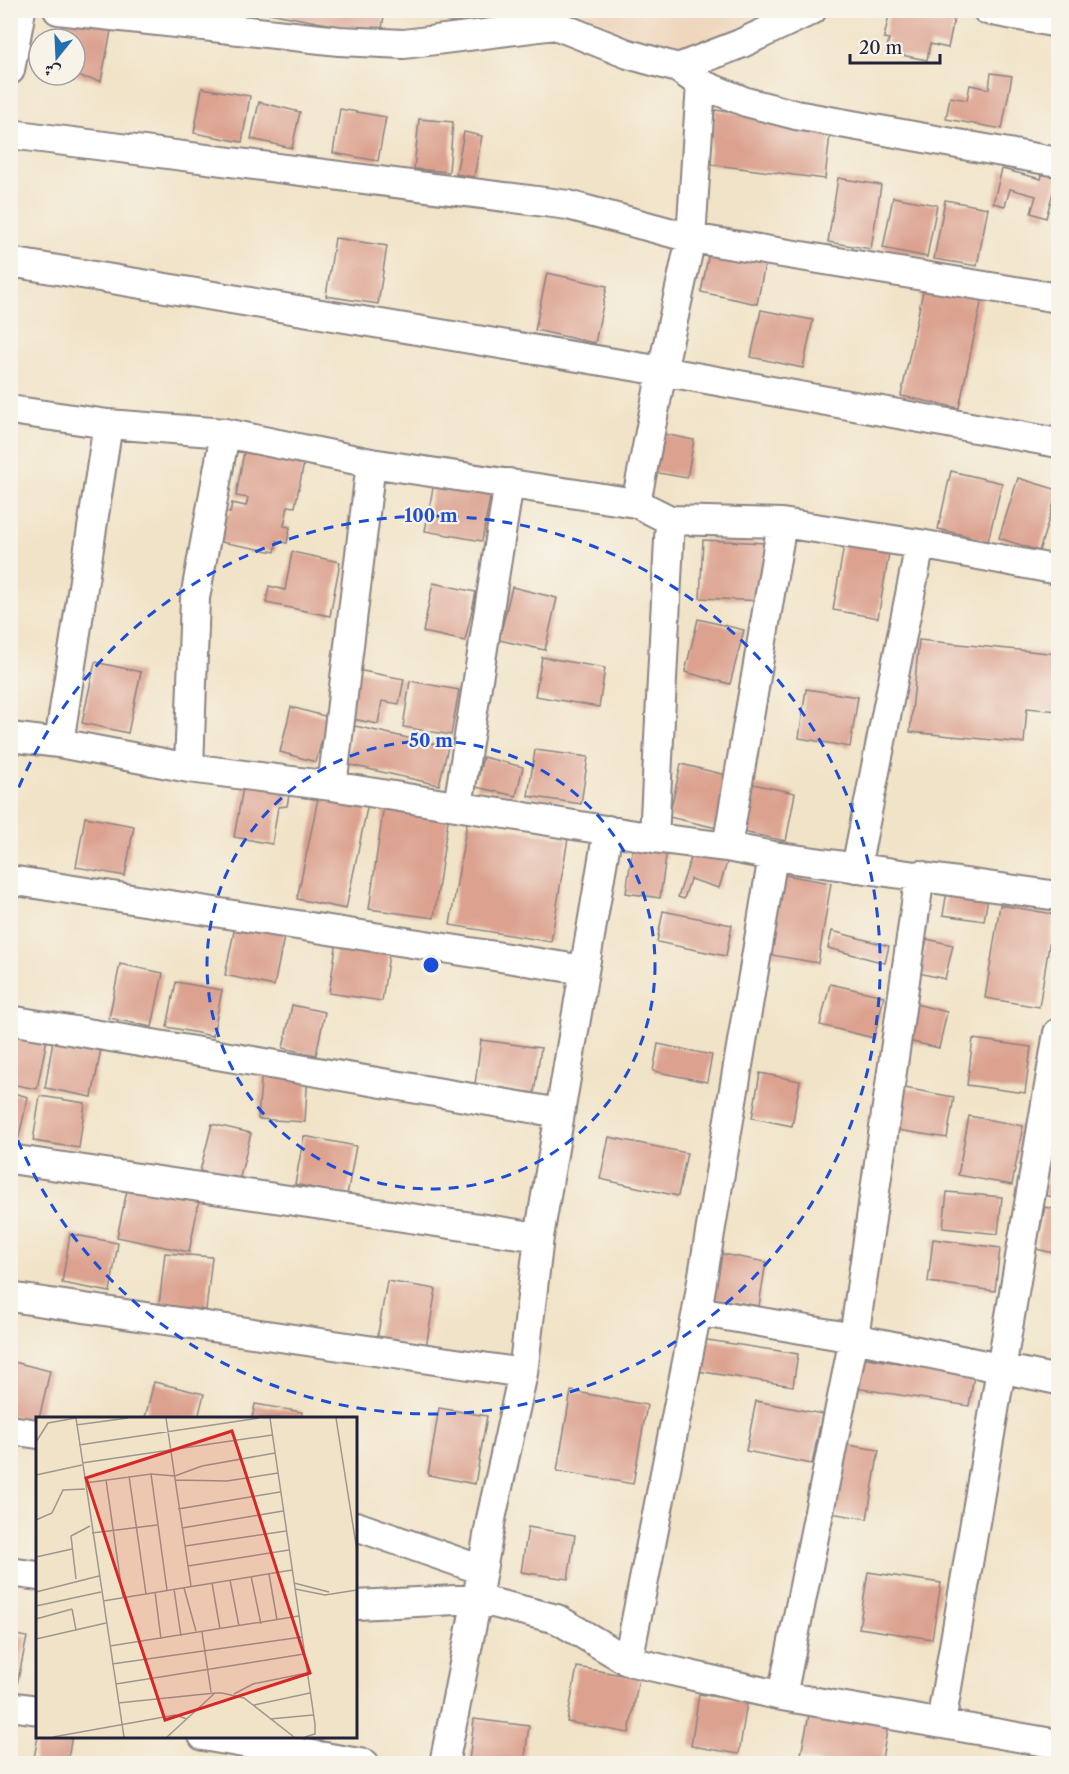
<svg xmlns="http://www.w3.org/2000/svg" width="1069" height="1774" font-family="'Libre Caslon Text',Amiri,serif">
<style>
.built{fill:#efd6bc}
.building{fill:#dca18f}
.lines{fill:none;stroke-linecap:round;stroke-linejoin:round}
.minor-casing{stroke:#8a8281;stroke-width:32}
.minor{stroke:#fff;stroke-width:28}
.ring{fill:none;stroke:#1d4ed8;stroke-width:3;stroke-dasharray:10 8}
.inset-road{fill:none;stroke:#9e968f;stroke-width:1.5}
.view{fill:#d62828;fill-opacity:0.15;stroke:#d62828;stroke-width:3}
.inset-edge{fill:none;stroke:#22223b;stroke-width:3}
.centre{fill:#1d4ed8;stroke:#f7f3e8;stroke-width:3}
.ring-label{font-size:18px;text-anchor:middle;font-weight:bold;fill:#1d4ed8;stroke:#f7f3e8;stroke-width:4.5;stroke-linejoin:round;paint-order:stroke}
</style>
<rect width="100%" height="100%" fill="#f7f3e8"/>
<filter id="ink" filterUnits="userSpaceOnUse"><feTurbulence type="fractalNoise" baseFrequency=".0167" numOctaves="2"/><feDisplacementMap in="SourceGraphic" scale="12" xChannelSelector="R" yChannelSelector="G"/><feConvolveMatrix kernelMatrix="1 2 1 2 8 2 1 2 1" color-interpolation-filters="sRGB"/></filter>
<filter id="wash" filterUnits="userSpaceOnUse"><feTurbulence type="fractalNoise" baseFrequency=".008" numOctaves="4" result="noise"/><feDisplacementMap in="SourceGraphic" scale="24" xChannelSelector="R" yChannelSelector="G"/><feGaussianBlur stdDeviation="1.35" result="paint"/><feColorMatrix in="noise" values="0 0 0 0 0 0 0 0 0 0 0 0 0 0 0 0 0 1.4 0 .05"/><feComposite in="paint" operator="in"/></filter>
<g filter="url(#wash)">
<rect width="100%" height="100%" fill="#f1e3c7"/>
<!-- built -->
<path class="built" d="M537,11H812L678,68Z"/>
<g id="blocks">
<!-- building -->
<path class="building" d="M253,10H385L381,34Z
M890,10H956L948,48L930,44L927,60L886,52L889,39L884,38Z
M64,17L112,26L101,81L75,76V39H59Z
M991,73L1012,76L1002,129L946,119L950,97L967,100L970,85L989,89Z
M202,88L250,96L242,142L194,133Z
M259,102L300,112L292,148L251,139Z
M340,109L386,117L378,161L333,153Z
M715,110L831,125L825,179L708,164Z
M419,119L453,122L449,172L414,169Z
M464,132L482,136L474,177L456,174Z
M1044,167L1058,174L1046,218L1031,213L1036,196L1010,189L1005,206L993,203L1002,169L1041,179Z
M838,178L881,185L871,249L828,242Z
M893,197L937,205L927,257L883,248Z
M945,200L988,208L977,266L934,259Z
M335,238L387,246L378,304L326,296Z
M711,243L767,254L757,304L701,292Z
M547,273L607,286L595,343L535,330Z
M925,281L983,294L959,408L901,396Z
M761,310L813,320L803,368L751,357Z
M659,433L694,440L687,478L652,472Z
M245,446L305,458L295,507L288,506L284,526L290,527L287,543L277,541L275,552L215,541L221,511L230,513L232,503L246,506L248,498L236,496Z
M951,471L1002,483L988,541L938,529Z
M435,477L492,487L482,541L425,531Z
M1018,478L1058,490L1039,551L999,538Z
M846,533L891,541L878,618L833,610Z
M703,540L766,543L763,601L700,598Z
M292,552L340,562L330,616L266,603L269,586L285,590Z
M433,583L476,592L465,641L423,632Z
M512,587L557,598L545,650L499,640Z
M698,619L744,630L730,684L685,672Z
M919,640L1058,654V711L1027,708L1024,743L910,732Z
M542,657L605,668L599,707L535,696Z
M95,662L141,672L128,733L82,723Z
M357,670L404,679L399,704L382,701L378,724L347,718Z
M410,681L459,690L451,735L403,727Z
M806,689L858,697L850,747L799,738Z
M291,707L328,717L316,762L280,752Z
M355,726L448,747L439,785L346,764Z
M535,750L588,757L581,804L528,796Z
M483,757L523,767L516,796L476,787Z
M681,764L730,776L717,828L669,817Z
M244,782L290,790L287,806L278,807L272,844L234,837Z
M753,784L795,793L786,841L743,832Z
M319,794L368,803L346,909L297,899Z
M384,804L449,813L434,918L369,909Z
M85,817L134,826L125,876L76,867Z
M467,822L568,838L551,942L450,925Z
M634,839L668,843L660,898L626,893Z
M694,848L728,859L719,888L690,879L684,899L678,897Z
M774,873L831,883L818,963L760,953Z
M947,891L988,897L984,921L943,915Z
M1000,905L1054,914L1039,1007L985,998Z
M663,911L732,925L726,956L657,942Z
M236,922L285,932L274,986L225,975Z
M832,931L889,946L885,963L828,948Z
M927,939L953,945L945,979L919,973Z
M337,940L390,948L382,1001L329,993Z
M120,964L163,973L152,1027L109,1018Z
M176,982L222,990L213,1036L167,1027Z
M830,984L884,996L874,1038L820,1025Z
M912,1003L947,1012L939,1048L904,1040Z
M292,1005L325,1012L316,1055L283,1048Z
M10,1032L47,1039L37,1089L10,1084Z
M973,1039L1031,1047L1025,1093L967,1085Z
M53,1040L101,1049L92,1097L45,1088Z
M481,1040L541,1048L534,1093L475,1084Z
M658,1044L712,1055L707,1082L653,1071Z
M262,1068L308,1072L305,1122L258,1119Z
M760,1073L800,1081L792,1126L752,1118Z
M899,1087L954,1097L947,1138L891,1129Z
M10,1092L28,1097L18,1140L10,1138Z
M40,1096L85,1103L79,1148L33,1141Z
M969,1116L1023,1126L1012,1185L958,1175Z
M212,1124L251,1133L239,1181L200,1171Z
M304,1136L356,1146L347,1195L295,1184Z
M609,1137L687,1153L678,1196L600,1179Z
M1050,1162L1058,1164V1198L1044,1195Z
M131,1172L202,1186L189,1252L117,1237Z
M947,1192L1002,1197L998,1234L943,1228Z
M1045,1207L1058,1210V1254L1036,1249Z
M70,1234L118,1243L110,1292L62,1283Z
M933,1239L1000,1248L995,1291L928,1282Z
M712,1252L766,1262L759,1306L704,1297Z
M165,1253L212,1257L206,1310L159,1305Z
M387,1281L436,1289L426,1347L377,1339Z
M701,1339L798,1354L793,1386L697,1371Z
M860,1357L974,1375L969,1406L855,1388Z
M10,1361L50,1371L38,1423L10,1415Z
M154,1382L204,1394L198,1418H145Z
M571,1391L647,1405L633,1484L557,1471Z
M756,1401L822,1414L812,1464L746,1451Z
M255,1404L302,1412L301,1418H252Z
M439,1408L487,1416L475,1484L428,1475Z
M829,1442L879,1450L867,1519L818,1511Z
M528,1527L575,1535L568,1579L521,1572Z
M868,1572L941,1583L932,1639L859,1628Z
M10,1634L27,1637L15,1694L10,1693Z
M577,1667L639,1678L629,1733L567,1722Z
M699,1694L747,1702L739,1754L691,1746Z
M811,1705L889,1720L881,1764L863,1761L862,1764H824L800,1759Z
M474,1719L529,1726L524,1764H496L469,1761Z
M38,1736H72L67,1764H33Z"/>
</g>
</g>
<g filter="url(#ink)">
<use href="#blocks" fill-opacity="0" stroke="#8a8281" stroke-width="1.5"/>
<g class="lines">
<!-- minor casing -->
<g class="minor-casing">
<path id="minor" d="M58,10L339,41L404,44L555,25
M987,10L1058,23
M541,14L555,25L628,54L678,68L740,44L812,10
M678,68L701,84L746,102L796,115L1058,162
M10,70L21,10
M10,134L568,205L691,238L1058,298
M10,262L662,371L1058,443
M10,410L108,424L225,433L371,463L636,503L670,520L782,523L920,544L1058,570
M636,503L662,371L691,238L701,84
M10,737L59,743L189,768L332,786L654,838L727,847L773,856L1058,896
M59,743L108,424
M189,768L195,598L225,433
M332,786L371,463
M458,806L509,483
M654,838L670,520
M727,847L782,523
M773,856L697,1311L628,1661L782,1696L1058,1744
M856,868L920,544
M10,880L584,970
M10,1020L560,1113
M10,1159L539,1237
M10,1297L523,1373
M697,1311L854,1338L1058,1380
M10,1430L38,1434
M356,1526L482,1570
M10,1572L38,1576
M356,1605L477,1599L557,1619L628,1661
M782,1696L854,1338L920,875
M10,1706L38,1710
M941,1723L1058,1033
M203,1736L365,1764
M444,1764L477,1599L491,1519L523,1373L539,1237L608,830"/>
</g>
<!-- minor -->
<use href="#minor" class="minor"/>
</g>
</g>
<!-- distance rings -->
<g class="ring">
<circle cx="431" cy="965" r="224"/>
<path d="M12 804A449 449 0 1 1 12 1126"/>
</g>
<!-- overview -->
<g transform="translate(36 1417)">
<rect width="321" height="321" fill="#f1e3c7"/>
<path class="inset-road" d="M40,1L88,320M130,1L155,169M234,1L279,307V317L269,320M300,1L321,134M40,8L92,1M0,25L12,6L40,1M43,28L223,1M46,46L236,18M115,57L139,59L166,49L239,36M0,58L46,48M93,59L110,177M70,63L87,181M139,63L191,64L242,56M49,66L115,57L131,173M142,92L244,75M0,103L16,96L27,73L49,72M146,111L247,94M56,116L121,108M149,129L250,114M0,140L36,132M152,149L253,133M233,157L241,203M215,159L225,207M40,162L35,119L54,109M194,163L203,209M176,166L184,212M258,166L293,175M148,171L160,214M138,172L145,219M259,172L289,178L321,173M0,175L63,159M119,175L125,222M67,184L256,153M0,189L65,175M36,192L40,213M0,202L36,192M166,215L175,275M0,222L70,206M74,229L263,199M76,247L266,220M80,267L268,237M198,277L217,267L271,256M82,286L179,276M218,288L274,276M234,302L277,298M17,320L139,298L151,302M131,320L179,276H186L208,281L258,320"/>
<path class="view" d="M196,14L274,256L129,303L50,61Z"/>
<rect width="321" height="321" class="inset-edge"/>
</g>
<circle cx="431" cy="965" r="9" class="centre"/>
<g class="ring-label">
<text x="431" y="522">100 m</text>
<text x="431" y="747">50 m</text>
</g>
<!-- margin -->
<rect width="1069" height="1774" fill="none" stroke="#f7f3e8" stroke-width="36"/>
<!-- north arrow -->
<g transform="translate(57 57) rotate(198)"><circle r="28" fill="#f7f3e8" stroke="#a29fa3" stroke-width="1.5"/>
<path d="M0-4.5L10 22L0 15L-10 22Z" fill="#1f6fb2"/>
<text y="-9" font-size="16" font-weight="bold" text-anchor="middle" fill="#22223b">ش</text>
</g>
<!-- scale -->
<path d="M850 54v9h90v-9" fill="none" stroke="#22223b" stroke-width="3"/>
<text x="859" y="54" font-size="18" fill="#22223b" stroke="#f7f3e8" stroke-width="4.5" paint-order="stroke">20 m</text>
</svg>
